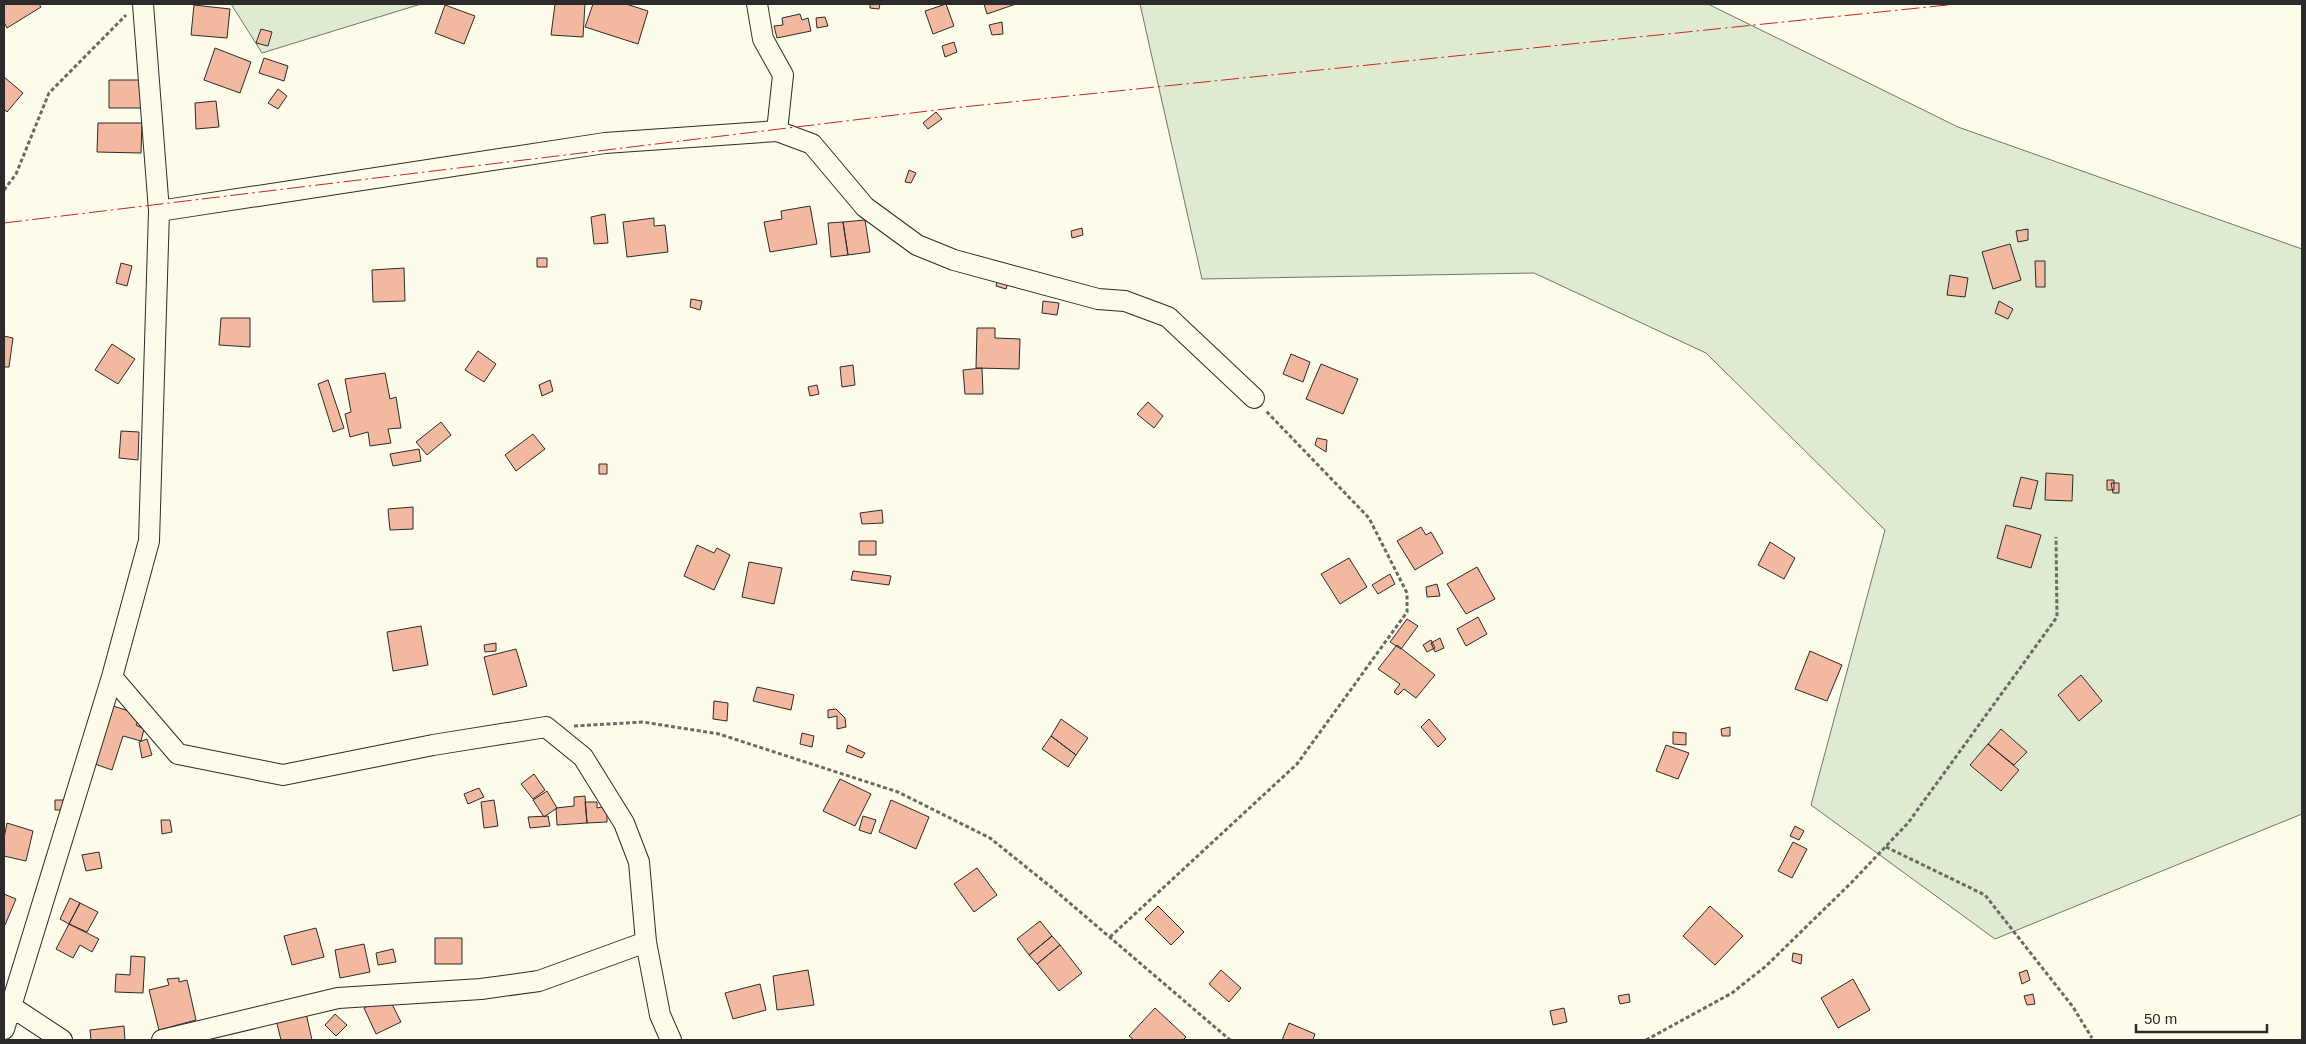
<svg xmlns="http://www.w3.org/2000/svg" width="2306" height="1044" font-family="Arial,sans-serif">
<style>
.green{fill:#deebd1;stroke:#74746e}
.building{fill:#f2b8a0;stroke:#2b2b2b}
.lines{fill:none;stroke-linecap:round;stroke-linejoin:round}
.minor-casing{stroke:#2b2b2b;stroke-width:22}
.path{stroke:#6a6964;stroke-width:3;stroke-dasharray:4 2.5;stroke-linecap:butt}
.minor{stroke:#fdfbea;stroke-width:20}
.power{stroke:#c62828;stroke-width:1;stroke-dasharray:18 4 2.5 4;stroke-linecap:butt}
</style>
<rect width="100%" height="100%" fill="#fdfbea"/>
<!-- green -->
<path class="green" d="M231,4H421L262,53Z
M1140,4H1708L1958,127L2302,249V814L1995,939L1811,805L1885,530L1706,353L1534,273L1202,279Z"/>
<!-- building -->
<path class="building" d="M4,4H39L41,7L7,28L4,22Z
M555,4H585L583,37L551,35Z
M593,4H626L648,11L638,44L585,27Z
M870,4H880L879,9L870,8Z
M946,4L954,26L933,34L925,11Z
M984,4H1016L987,14Z
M194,5L230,9L227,38L191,35Z
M445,5L475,16L464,44L435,33Z
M800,14L802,20L808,18L811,31L777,38L774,26L783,25L782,18Z
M825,17L828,26L817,28L816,18Z
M1002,22L1003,34L992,35L989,25Z
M261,29L272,32L268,46L256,43Z
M954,42L957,52L945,57L942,46Z
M215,48L251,62L240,93L204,80Z
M264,58L288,66L284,81L259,73Z
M4,77L23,93L7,112L4,109Z
M109,80H145V108H109Z
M278,89L287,96L278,109L268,103Z
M216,101L219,127L196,129L195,103Z
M936,112L942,119L928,129L923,123Z
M98,123H142L141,153L97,152Z
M909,170L916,173L911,183L905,182Z
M810,206L817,244L770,252L764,222L782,219L781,211Z
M605,214L608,243L594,244L591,217Z
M654,218V226L665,225L668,252L627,257L623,222Z
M865,220L870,252L848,255L843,222Z
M843,222L848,255L831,257L828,223Z
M1082,228L1083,235L1072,238L1071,231Z
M2028,229V240L2018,242L2016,231Z
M2010,244L2021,280L1993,289L1982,252Z
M537,258H547V267H537Z
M2035,261H2045V287H2036Z
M121,263L132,266L127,286L116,283Z
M404,268L405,301L373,302L372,270Z
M1950,275L1968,278L1965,297L1947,295Z
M998,277L1009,280L1006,289L996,286Z
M691,299L702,301L700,310L690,307Z
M1043,301L1059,303L1057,315L1042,313Z
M1999,301L2013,309L2008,319L1995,313Z
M221,318H250V347L219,345Z
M977,328H995V338L1020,339L1019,369L976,368Z
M4,336L13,338L9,367H4Z
M112,344L135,359L118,384L95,370Z
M478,351L496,364L484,382L465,370Z
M1291,354L1310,362L1303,382L1283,374Z
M1321,364L1358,379L1343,414L1306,399Z
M853,365L855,385L842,387L840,367Z
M982,368L983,394H965L963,370Z
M385,373L390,399L396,397L401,428L388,429L391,443L370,446L368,432L350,437L345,414L351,412L345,379Z
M328,380L344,428L333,432L318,384Z
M550,380L553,391L542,396L539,385Z
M817,385L819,394L810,396L808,387Z
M1148,402L1163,416L1154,428L1137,414Z
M441,422L451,435L427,455L416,442Z
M121,431L139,432L138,460L119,458Z
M533,434L545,449L516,471L505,455Z
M1317,438L1327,440L1326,452L1315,445Z
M419,449L421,461L393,466L390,454Z
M599,464H607V474H599Z
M2046,473L2073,475L2072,501L2045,500Z
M2021,477L2038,481L2031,509L2013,506Z
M2107,480H2114V490H2107Z
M2111,483H2119V493H2113Z
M413,507V529L390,530L388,509Z
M882,510L883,523L862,524L860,513Z
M2006,525L2041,535L2031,568L1997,558Z
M1421,527L1426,535L1431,532L1443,553L1415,570L1397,541Z
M859,541H876V555H859Z
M1770,542L1795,558L1784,579L1758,565Z
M697,545L714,553L717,548L730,555L714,590L684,576Z
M1349,558L1367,587L1340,604L1321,574Z
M749,562L782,568L774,604L742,597Z
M1477,567L1495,599L1466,614L1447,584Z
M853,571L891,576L889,585L851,580Z
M1390,574L1395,584L1378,594L1372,585Z
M1437,584L1440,596L1427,597L1426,587Z
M1478,617L1487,634L1466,646L1457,629Z
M1407,619L1418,626L1401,649L1390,642Z
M421,626L428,665L393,671L387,632Z
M1440,638L1444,648L1435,652L1431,643Z
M1431,640L1435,648L1427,652L1423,645Z
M496,643V651L485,652L484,645Z
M1397,645L1435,675L1416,698L1404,689L1398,695L1394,692L1400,684L1378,669Z
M516,649L527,686L493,695L484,657Z
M1810,651L1842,665L1827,701L1795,689Z
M2081,675L2102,701L2079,721L2058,695Z
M757,687L794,695L791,710L753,701Z
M714,701L728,703L727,721L713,719Z
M107,704L141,715L136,725L144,729L141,741L123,736L112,770L89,762Z
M836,709L845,718L846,727L837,729V716L828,718V710Z
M1061,719L1088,738L1076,755L1051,736Z
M1429,719L1446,739L1438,747L1421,727Z
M1730,727V736H1722L1721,729Z
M2001,729L2027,752L2014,765L1988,744Z
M1673,732L1686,733V745L1673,744Z
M802,733L814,736L812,747L800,744Z
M1051,736L1076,755L1068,767L1042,749Z
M147,739L152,755L142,758L139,742Z
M1988,744L2019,770L2001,791L1970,765Z
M848,745L865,753L862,758L846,752Z
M1666,745L1689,753L1678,779L1656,771Z
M534,774L545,790L533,799L521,784Z
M840,779L871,794L855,826L823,811Z
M479,788L484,797L468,804L464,794Z
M547,791L557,808L544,817L533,800Z
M585,796L587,823L557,825L556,808L574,806V797Z
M55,800H64V810H55Z
M494,800L498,826L484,828L481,802Z
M891,800L929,817L916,849L879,832Z
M585,802H597V808L607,806V822L587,823Z
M548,816L550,826L530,828L528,817Z
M863,816L876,820L871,834L859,830Z
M161,820H170L172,832L162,834Z
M7,823L33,831L26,861L4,856V838Z
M1795,826L1804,831L1799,840L1790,836Z
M1793,842L1807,849L1792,878L1778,871Z
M99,852L102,868L86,871L82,855Z
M977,868L997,895L974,912L954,884Z
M4,894L16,899L5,925H4Z
M70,898L80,903L69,924L60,919Z
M80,903L98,912L87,932L69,924Z
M1158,906L1184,932L1171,945L1145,919Z
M1710,906L1743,936L1715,965L1683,936Z
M1040,921L1052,936L1029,955L1017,939Z
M69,924L99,939L92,952L80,945L73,958L56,949Z
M316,928L324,957L292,965L284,936Z
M1052,936L1060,945L1037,964L1029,955Z
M435,938H462V964H435Z
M364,944L370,972L340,978L335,950Z
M1060,945L1082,973L1059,991L1037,964Z
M393,949L396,962L378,965L376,953Z
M1793,953L1802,955L1801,964L1792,961Z
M131,956L145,957L143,993L115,992L116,974L130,975Z
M808,970L814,1005L777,1010L773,976Z
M1221,970L1241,988L1229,1002L1209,984Z
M2027,970L2030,980L2022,984L2019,973Z
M179,978V982L187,980L196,1020L159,1030L149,990L169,985L167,979Z
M1853,979L1870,1010L1838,1028L1821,998Z
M760,984L766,1010L733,1019L725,993Z
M1629,994L1630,1002L1620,1004L1618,996Z
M2033,994L2035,1004L2027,1005L2024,996Z
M388,996L401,1022L376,1034L364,1008Z
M1155,1008L1186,1037L1183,1040H1134L1129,1036Z
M1564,1008L1567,1022L1553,1025L1550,1011Z
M306,1013L312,1040H281L276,1020Z
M335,1014L347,1025L336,1036L325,1025Z
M1289,1023L1315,1034L1313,1040H1282Z
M124,1026L125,1040H91L90,1030Z"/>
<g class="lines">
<!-- minor casing -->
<g class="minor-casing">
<path id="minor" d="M143,4L159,211L149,541L112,677L178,754L283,775L433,745L546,727L583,757L624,823L639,862L646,942L660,1015L671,1040
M757,4L763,39L783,75L777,131
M159,211L605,143L777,131L812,144L865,207L917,245L954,260L1098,299L1125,301L1168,317L1254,398
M12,1007L62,1040
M4,1029L112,677
M162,1040L338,998L481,989L539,981L646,942"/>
</g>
<!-- path -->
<path class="path" d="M4,190L16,174L49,93L126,15
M574,726L643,722L719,734L898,792L990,838L1051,887L1230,1040
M1886,847L1985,895L2073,1007L2092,1038
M1110,937L1297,764L1407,612V593L1369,518L1266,411
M1646,1040L1732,993L1766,966L1852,882L1908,823L2057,617L2056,537"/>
<!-- minor -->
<use href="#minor" class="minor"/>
<!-- power -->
<path class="power" d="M4,223L953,108L1957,4"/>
</g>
<!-- border -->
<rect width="2306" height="1044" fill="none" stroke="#2b2b2b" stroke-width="10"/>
<!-- scale -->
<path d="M2136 1024v8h131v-8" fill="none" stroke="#2b2b2b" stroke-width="2.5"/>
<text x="2144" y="1024" font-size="15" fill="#2b2b2b" stroke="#fdfbea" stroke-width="4" paint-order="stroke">50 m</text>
</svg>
